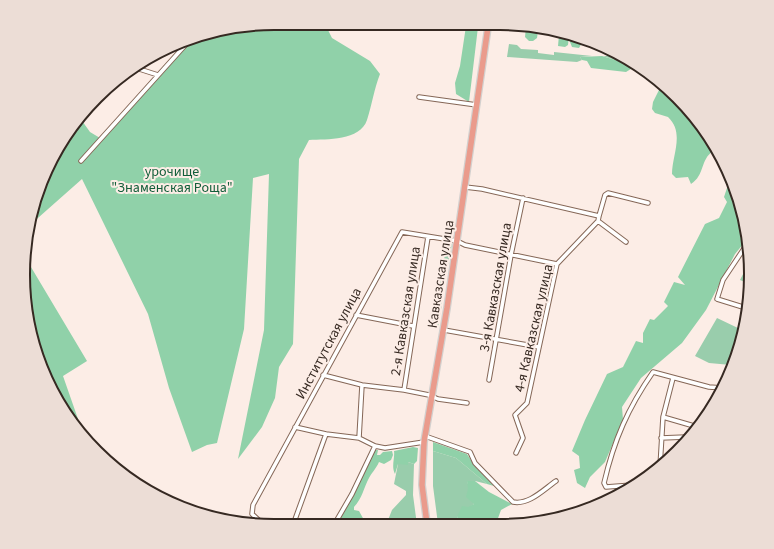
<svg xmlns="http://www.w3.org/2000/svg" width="774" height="549" font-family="'Source Sans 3',sans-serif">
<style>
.green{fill:#99cdac}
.forest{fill:#90d1a9}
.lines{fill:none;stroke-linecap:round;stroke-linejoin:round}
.minor-casing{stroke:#856757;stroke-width:5.5}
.primary-casing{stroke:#d3d0ce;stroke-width:8}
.minor{stroke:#fff;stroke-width:3.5}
.primary{stroke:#ea9b8c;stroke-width:5.5}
.labels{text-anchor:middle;stroke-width:4;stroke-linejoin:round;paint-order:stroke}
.park-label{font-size:14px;fill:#125e3a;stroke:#fcede6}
.street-label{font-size:14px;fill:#362922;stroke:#fcede6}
.rim{fill:none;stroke:#362922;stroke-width:2}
</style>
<rect width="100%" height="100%" fill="#fcede6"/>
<!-- green -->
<path class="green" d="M509,44L517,45L521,49L538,50V53L554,55V52L592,56L580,57L582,60L577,62L507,57Z
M613,52L619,54L618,61L603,56H610Z
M447,242L452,244L442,295V304L438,327L429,326L432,312H435Z
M747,266L750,290L744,288L745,282L740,280Z
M717,318L740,329L731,365L709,363L695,356Z
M433,451L456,458L487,484L475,481H467L474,504L457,517L460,524H438L433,486Z
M408,462L414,464L413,495L417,525H386L392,510L406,495V491L394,484L398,464Z"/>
<!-- forest -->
<path class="forest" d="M275,23L325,24L332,38L370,61L380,74C374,89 372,105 367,120C360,141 327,139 309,140L299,159L293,344L279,367L275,398L262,427L238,459L264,330L269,174L253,178L244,329L217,443L207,445L192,452L169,388L148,314L82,179L30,225L42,178L80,118L90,132L100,138L184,43L209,32Z
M466,26L478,27L469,102L456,94L455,83L460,66Z
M526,27L538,28L532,30L538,31L537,38L533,41H529L525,37Z
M556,31L569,35L568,45L565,47L558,46L559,35H555Z
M572,37L583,41L579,48L572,47L570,42Z
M602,56L622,62L626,57L634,64V67L626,72L591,68L587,61L582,60L580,57Z
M661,86L688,109L713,151C700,160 705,175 691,184L688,177L676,178L672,174C672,155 685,133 668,117L655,113L652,109L653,102Z
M726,173L738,193L744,243L735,254L706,310L682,343L641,378L622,407L623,420L605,462L590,477L585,488L577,483L574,470L580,468L579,456L572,451L585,420L607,374L623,367L636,341L643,343V333L650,319L654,320L668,306L664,302L674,282L685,285L678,277L705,224L719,218L727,202L724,197L728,185L724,178Z
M25,257L87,361L63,376L85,439L49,386L25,308Z
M433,442L467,454L474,465L494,486L487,484L456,458L433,451Z
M413,447L418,448L417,461L414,464L408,462V465L398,464L395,474C391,466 395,459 394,451Z
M374,450H378L377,455H380L383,452L392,451L393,455L391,460L384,464L379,462C376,469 372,472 369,478C364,487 362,499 354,507V510L359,511L364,520L360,525H336L353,495Z
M467,481H475L489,492L512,504L501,510L497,521H524L534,523L460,524L457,517L462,506L468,507L474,504L466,497L468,489Z"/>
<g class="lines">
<!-- minor casing -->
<g class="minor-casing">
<path id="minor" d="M133,67L158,75
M419,97L477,105
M81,161L189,41
M465,187L482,189L599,216L605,195L608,193L648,203
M598,221L626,242
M745,247L723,280L717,299L746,308
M356,315L413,326
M444,330L539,347
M323,375L362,385L404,390L429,395L438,399L467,403
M489,380L511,255L523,198
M404,390L428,237
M663,417L694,426
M295,427L326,434L359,438L375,446L385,448L424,442
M425,436L470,452L475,463L513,502C529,505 543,490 556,481
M359,438L362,385
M661,438L686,437
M516,453L523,438L515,415L527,403L557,264L598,221L599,216
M660,467L663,417L673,378
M632,485L606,487L604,483C614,440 628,408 653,372L709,387L723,388
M264,525L252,514L253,505L402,232L457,241L465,245L557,264
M293,525L326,434
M334,525L352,494L375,446"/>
</g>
<!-- primary casing -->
<g class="primary-casing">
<path id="primary" d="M427,524L422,485L424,442L447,308L488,27"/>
</g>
<!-- minor -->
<use href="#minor" class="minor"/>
<!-- primary -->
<use href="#primary" class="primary"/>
</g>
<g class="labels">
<!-- park labels -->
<g class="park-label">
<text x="172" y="176">урочище<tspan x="172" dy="16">"Знаменская Роща"</tspan></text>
</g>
<!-- street labels -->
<g class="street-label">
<text transform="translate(440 274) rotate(-81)" y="5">Кавказская улица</text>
<text transform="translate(495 287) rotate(-80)" y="5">3-я Кавказская улица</text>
<text transform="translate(405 311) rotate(-81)" y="5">2-я Кавказская улица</text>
<text transform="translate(533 328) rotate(-77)" y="5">4-я Кавказская улица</text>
<text transform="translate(328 343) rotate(-62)" y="5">Институтская улица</text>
</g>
</g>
<!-- crop -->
<path d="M0 0H774V549H0ZM274 30H500A244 244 0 0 1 744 274V275A244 244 0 0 1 500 519H274A244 244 0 0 1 30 275V274A244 244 0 0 1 274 30Z" fill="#ecddd6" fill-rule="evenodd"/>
<path class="rim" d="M274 30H500A244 244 0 0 1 744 274V275A244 244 0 0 1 500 519H274A244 244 0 0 1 30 275V274A244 244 0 0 1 274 30Z"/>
</svg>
